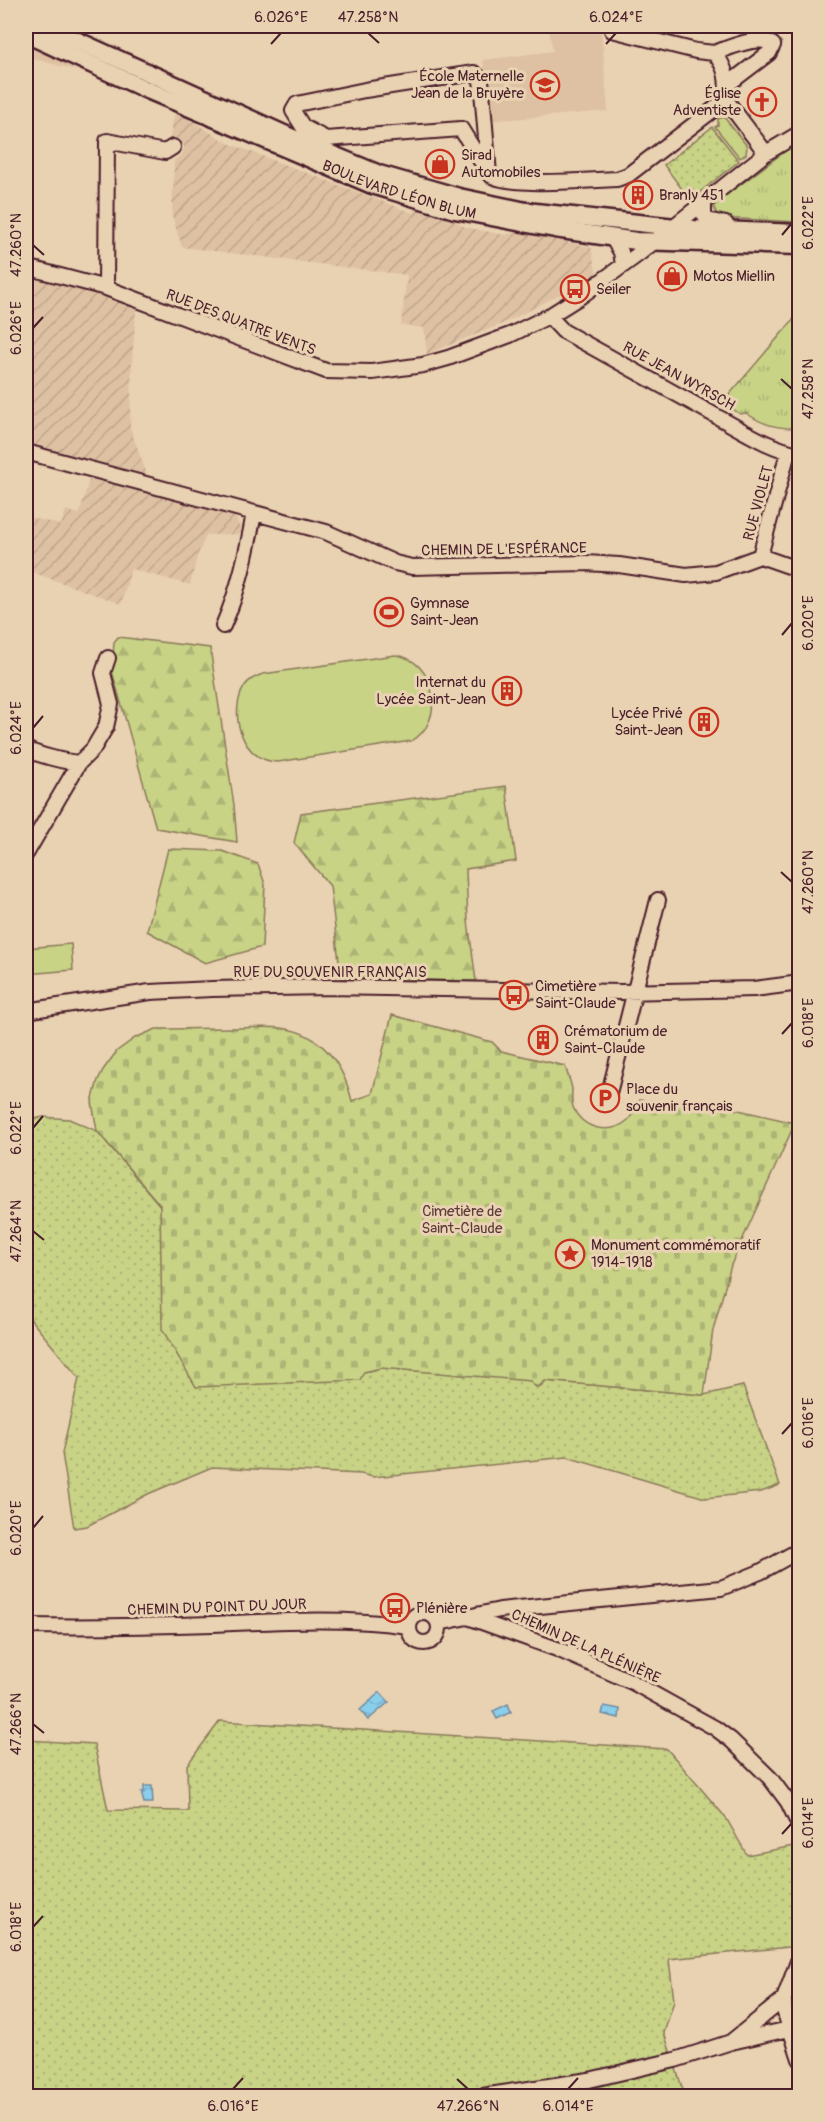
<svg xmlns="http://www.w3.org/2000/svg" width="825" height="2122" font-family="Pangolin,sans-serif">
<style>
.built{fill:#dec1a2}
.industrial{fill:url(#industrial-furrows)}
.grass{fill:url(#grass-dots);stroke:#897958;stroke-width:1.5}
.forest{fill:url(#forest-firs);stroke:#897958;stroke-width:1.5}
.cemetery{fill:url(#cemetery-stones);stroke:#897958;stroke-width:1.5}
.park{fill:url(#park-tufts);stroke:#897958;stroke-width:1.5}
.pitch{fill:#c8d386;stroke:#897958;stroke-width:1.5}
.water{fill:url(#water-waves);stroke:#70889e;stroke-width:1.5}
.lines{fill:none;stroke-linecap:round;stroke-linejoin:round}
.minor-casing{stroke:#4a1f2b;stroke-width:18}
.major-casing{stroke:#4a1f2b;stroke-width:21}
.minor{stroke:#e9d2b2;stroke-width:14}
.major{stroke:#e9d2b2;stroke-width:16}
.ticks{fill:none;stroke:#4a1f2b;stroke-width:2}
.labels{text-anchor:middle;stroke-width:6;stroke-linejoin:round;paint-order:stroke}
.poi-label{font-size:15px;fill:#4a1f2b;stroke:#e9d2b2;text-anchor:start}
.street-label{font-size:15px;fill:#4a1f2b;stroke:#e9d2b2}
.park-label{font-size:15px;fill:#5d3a39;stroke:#e9d2b2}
.neatline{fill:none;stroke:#4a1f2b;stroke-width:2}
.ticks-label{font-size:15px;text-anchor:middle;fill:#4a1f2b}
</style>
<defs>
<pattern id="industrial-furrows" width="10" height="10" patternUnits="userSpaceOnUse" patternTransform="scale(1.5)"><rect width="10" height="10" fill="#dec1a2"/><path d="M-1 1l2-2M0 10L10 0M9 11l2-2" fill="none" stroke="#c0a58c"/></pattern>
<pattern id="grass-dots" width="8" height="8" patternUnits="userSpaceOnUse" patternTransform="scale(1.5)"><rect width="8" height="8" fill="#c8d386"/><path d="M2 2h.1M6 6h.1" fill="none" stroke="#adb574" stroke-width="1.8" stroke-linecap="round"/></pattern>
<pattern id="forest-firs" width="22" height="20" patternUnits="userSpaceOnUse" patternTransform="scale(1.5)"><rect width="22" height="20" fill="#c8d386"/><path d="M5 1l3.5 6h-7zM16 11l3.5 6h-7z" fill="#adb574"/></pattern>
<pattern id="cemetery-stones" width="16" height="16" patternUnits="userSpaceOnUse" patternTransform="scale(1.5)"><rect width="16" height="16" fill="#c8d386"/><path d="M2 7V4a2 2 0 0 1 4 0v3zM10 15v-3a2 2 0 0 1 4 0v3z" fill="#adb574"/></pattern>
<pattern id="park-tufts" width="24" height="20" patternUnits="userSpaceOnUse" patternTransform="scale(1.5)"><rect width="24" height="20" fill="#c8d386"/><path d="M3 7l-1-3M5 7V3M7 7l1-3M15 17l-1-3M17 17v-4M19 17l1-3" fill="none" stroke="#adb574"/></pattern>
<pattern id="water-waves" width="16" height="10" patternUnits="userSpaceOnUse" patternTransform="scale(1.5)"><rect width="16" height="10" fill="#89ceeb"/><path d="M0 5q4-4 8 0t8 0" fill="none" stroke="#78b0ca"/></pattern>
</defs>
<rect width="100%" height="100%" fill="#e9d2b2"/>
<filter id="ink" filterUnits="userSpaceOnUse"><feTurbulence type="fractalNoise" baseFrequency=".0167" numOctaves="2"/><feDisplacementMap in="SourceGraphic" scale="12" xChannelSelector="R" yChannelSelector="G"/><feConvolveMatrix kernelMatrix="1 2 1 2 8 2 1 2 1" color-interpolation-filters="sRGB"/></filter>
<g filter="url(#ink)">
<!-- built -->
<path class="built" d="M548,26H601L608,111L488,121L483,60L553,51Z
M26,45L87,73L26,57Z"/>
<!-- industrial -->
<path class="industrial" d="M175,111L228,143L413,213L415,209L453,220L465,227L504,235L520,232L591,247L597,275L507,322L427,354L424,328L401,325L407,275L182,247L172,216L174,160L182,155L184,147L179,139L170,137Z
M26,274L139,305V310H136L132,363L130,427L149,480L26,444Z
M90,477L235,516L243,534L206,535L197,557L190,585L131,569L121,604L26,570V516L61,525L66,510L79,514Z"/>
<!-- grass -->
<path class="grass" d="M712,127L739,161L690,200L664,165Z
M43,1117L69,1119L97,1131L161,1207L364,1372L381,1368L531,1380L533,1384L536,1387L542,1386L545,1381L704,1395L743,1386L780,1485L761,1492L705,1498L567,1457L373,1477L361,1474L212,1467L148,1494L87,1526L74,1528L62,1453L79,1378L26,1314V1121Z
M220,1721L667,1749L726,1818L747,1855L799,1845V1920L789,1947L669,1959L674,2001L664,2033L685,2096H26V1740L94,1744L108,1810L188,1811L187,1765Z"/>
<!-- forest -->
<path class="forest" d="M118,637L210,648L234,805L237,842L156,828L112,671L114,642Z
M506,786L516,861L466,869L468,921L476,981L341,978L330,886L294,843L301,813Z
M168,849L222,851L258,864L265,884L262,947L205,963L147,931Z"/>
<!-- cemetery -->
<path class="cemetery" d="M392,1015L492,1042L501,1051L565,1066C567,1073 571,1082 572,1089C572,1095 571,1101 573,1107C582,1129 610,1136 628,1120C634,1114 635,1106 640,1100L734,1109L795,1123L731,1265L713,1330L704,1395L545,1381L538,1387L533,1385L531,1381L381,1368L364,1372L360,1380L196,1387L162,1329L160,1205L97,1131L92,1102L98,1080L103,1070L117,1051L135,1038L156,1029C183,1029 209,1028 235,1028C250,1028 266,1026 281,1028C322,1033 343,1064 352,1101L372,1094Z"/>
<!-- park -->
<path class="park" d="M792,146L799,176V222L722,218L717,215L714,207L716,203Z
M799,313L800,436L795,437L794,428C774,428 762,424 746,413L740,414L723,402Z"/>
<!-- pitch -->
<path class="pitch" d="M724,117L747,146L746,154L740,158L715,127L718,125V119Z
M395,655C436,659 447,723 411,741L278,762C242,762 228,714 244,687C248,680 255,677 263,674Z
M71,944L73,970L26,974V948Z"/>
<!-- water -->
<path class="water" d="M380,1692L389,1702L368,1720L360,1710Z
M508,1704L511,1712L497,1719L493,1711Z
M604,1706L620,1709L619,1718L602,1714Z
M144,1786H152L153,1803H144L141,1792H144Z"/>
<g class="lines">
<!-- minor casing -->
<g class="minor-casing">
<path id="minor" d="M611,26L612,30L696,51L714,53C727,67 728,82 726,100L766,153
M714,53C729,48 761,33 773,45L769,53L727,85
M489,174L461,129L326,139L303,127L293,111L297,104L365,90L474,73L481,79L489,174C504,188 593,180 617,179L628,175L726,100
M704,201V215L707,220L726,224
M613,239L621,252L623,265
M26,267L106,288L326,371L372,372L423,365L448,358L510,335L549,316L581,296L640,253L766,153L800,133
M106,288L107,141L165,152L173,147
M549,316L563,331C614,359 665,388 716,416C742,430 770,449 800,454
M26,452L326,532L395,563L412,567L586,563L619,565L686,575L716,572L760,556
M760,556L788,452
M760,556L800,570
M223,626C239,590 247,552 254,513
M26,749C38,755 65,762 79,763
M26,854L79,763L93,749L106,727L111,704L103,673L108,658
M26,1011L150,992L212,989L327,987L621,992L754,989L800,983
M608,1097L658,900
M409 1628a15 15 0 1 1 30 0a15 15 0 1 1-30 0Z
M465,1616L557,1649L632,1682L715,1728L731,1740L770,1778L788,1802L800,1827
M439,1623L500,1610L721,1588L760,1572L800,1550
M26,1626C88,1627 150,1626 213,1624C279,1621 344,1617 409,1626
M800,1956L784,1999L785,2013L800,2059
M732,2041L784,1999
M482,2096L589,2080L675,2060L731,2042L789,2029L800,2028"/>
</g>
<!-- major casing -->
<g class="major-casing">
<g id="major">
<path d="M45,26L304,143L379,174L459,197L526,211L694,229L800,233"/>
<path id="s1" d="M26,34L145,89L372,185L455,210L555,229L636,241L800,246"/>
</g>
</g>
<!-- minor -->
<use href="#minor" class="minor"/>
<!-- major -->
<use href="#major" class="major"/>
</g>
</g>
<!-- ticks -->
<path class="ticks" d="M368,33L379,43M271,44L281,33M606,44L616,33M782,235L792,223M33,245L44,255M33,328L43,317M781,379L792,389M782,635L792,623M33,728L43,716M781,872L792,882M782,1034L792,1023M33,1128L43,1116M33,1231L44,1240M782,1434L792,1423M33,1528L43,1516M33,1724L44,1733M782,1834L792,1823M33,1927L43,1916M457,2079L468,2089M233,2089L243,2078M568,2089L578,2078"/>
<!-- icons -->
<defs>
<g id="school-ring" transform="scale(1.5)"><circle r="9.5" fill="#e9d2b2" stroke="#c8321e" stroke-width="1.5"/><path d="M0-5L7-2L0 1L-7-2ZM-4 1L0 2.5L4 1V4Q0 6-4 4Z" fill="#c8321e"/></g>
<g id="church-ring" transform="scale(1.5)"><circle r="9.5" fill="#e9d2b2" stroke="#c8321e" stroke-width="1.5"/><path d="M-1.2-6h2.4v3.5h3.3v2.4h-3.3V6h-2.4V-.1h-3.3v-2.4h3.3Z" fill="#c8321e"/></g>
<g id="shop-ring" transform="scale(1.5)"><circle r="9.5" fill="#e9d2b2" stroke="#c8321e" stroke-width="1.5"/><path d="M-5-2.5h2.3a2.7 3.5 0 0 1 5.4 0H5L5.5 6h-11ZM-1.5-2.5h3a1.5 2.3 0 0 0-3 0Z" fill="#c8321e"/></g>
<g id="building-ring" transform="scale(1.5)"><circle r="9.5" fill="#e9d2b2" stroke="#c8321e" stroke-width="1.5"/><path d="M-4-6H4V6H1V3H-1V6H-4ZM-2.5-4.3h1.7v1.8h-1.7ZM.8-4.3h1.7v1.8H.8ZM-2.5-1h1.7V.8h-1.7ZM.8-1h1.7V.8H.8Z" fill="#c8321e"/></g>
<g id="bus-ring" transform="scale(1.5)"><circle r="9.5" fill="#e9d2b2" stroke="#c8321e" stroke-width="1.5"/><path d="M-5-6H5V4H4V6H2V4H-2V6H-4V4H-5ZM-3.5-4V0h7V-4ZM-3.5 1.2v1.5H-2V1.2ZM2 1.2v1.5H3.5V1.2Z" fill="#c8321e"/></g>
<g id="stadium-ring" transform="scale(1.5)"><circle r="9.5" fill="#e9d2b2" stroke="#c8321e" stroke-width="1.5"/><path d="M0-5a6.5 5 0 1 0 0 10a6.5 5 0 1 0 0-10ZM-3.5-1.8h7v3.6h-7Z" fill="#c8321e"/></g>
<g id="parking-ring" transform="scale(1.5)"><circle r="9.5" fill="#e9d2b2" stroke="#c8321e" stroke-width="1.5"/><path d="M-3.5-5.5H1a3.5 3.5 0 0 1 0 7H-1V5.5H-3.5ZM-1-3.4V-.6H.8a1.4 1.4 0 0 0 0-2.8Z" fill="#c8321e"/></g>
<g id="sight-ring" transform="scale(1.5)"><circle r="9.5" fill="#e9d2b2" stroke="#c8321e" stroke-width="1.5"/><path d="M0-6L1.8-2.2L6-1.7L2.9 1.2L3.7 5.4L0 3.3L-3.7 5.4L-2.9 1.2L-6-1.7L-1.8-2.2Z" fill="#c8321e"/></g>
</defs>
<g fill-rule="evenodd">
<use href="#school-ring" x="545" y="85"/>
<use href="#church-ring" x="762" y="102"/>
<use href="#shop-ring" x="440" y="164"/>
<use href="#building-ring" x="638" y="195"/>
<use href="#shop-ring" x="672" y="276"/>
<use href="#bus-ring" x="575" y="289"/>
<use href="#stadium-ring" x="389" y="612"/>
<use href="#building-ring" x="507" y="691"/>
<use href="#building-ring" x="704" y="722"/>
<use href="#bus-ring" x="514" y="995"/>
<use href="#building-ring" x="543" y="1040"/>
<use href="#parking-ring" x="605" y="1098"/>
<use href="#sight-ring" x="570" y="1254"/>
<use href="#bus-ring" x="395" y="1608"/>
</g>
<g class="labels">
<!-- poi labels -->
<g class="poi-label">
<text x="524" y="81" text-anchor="end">École Maternelle<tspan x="524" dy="17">Jean de la Bruyère</tspan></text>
<text x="741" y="98" text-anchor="end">Église<tspan x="741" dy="17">Adventiste</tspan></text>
<text x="461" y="160">Sirad<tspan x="461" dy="17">Automobiles</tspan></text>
<text x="659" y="200">Branly 451</text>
<text x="693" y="281">Motos Miellin</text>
<text x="596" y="294">Seiler</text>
<text x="410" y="608">Gymnase<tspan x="410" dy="17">Saint-Jean</tspan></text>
<text x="486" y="687" text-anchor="end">Internat du<tspan x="486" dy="17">Lycée Saint-Jean</tspan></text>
<text x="683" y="718" text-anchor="end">Lycée Privé<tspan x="683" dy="17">Saint-Jean</tspan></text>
<text x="535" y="991">Cimetière<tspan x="535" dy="17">Saint-Claude</tspan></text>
<text x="564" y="1036">Crématorium de<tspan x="564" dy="17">Saint-Claude</tspan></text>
<text x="626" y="1094">Place du<tspan x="626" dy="17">souvenir français</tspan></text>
<text x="591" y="1250">Monument commémoratif<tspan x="591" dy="17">1914-1918</tspan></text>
<text x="416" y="1613">Plénière</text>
</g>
<!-- street labels -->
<g class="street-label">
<text dy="5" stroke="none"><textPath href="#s1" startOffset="405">BOULEVARD LÉON BLUM</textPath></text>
<text transform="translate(241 322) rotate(21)" y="5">RUE DES QUATRE VENTS</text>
<text transform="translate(679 376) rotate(29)" y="5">RUE JEAN WYRSCH</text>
<text transform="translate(758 503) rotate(-75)" y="5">RUE VIOLET</text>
<text transform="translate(504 549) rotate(-1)" y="5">CHEMIN DE L'ESPÉRANCE</text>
<text x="330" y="977">RUE DU SOUVENIR FRANÇAIS</text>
<text transform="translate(217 1607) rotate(-2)" y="5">CHEMIN DU POINT DU JOUR</text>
<text transform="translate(586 1646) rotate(24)" y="5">CHEMIN DE LA PLÉNIÈRE</text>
</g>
<!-- park labels -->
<g class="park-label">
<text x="462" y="1216">Cimetière de<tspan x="462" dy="17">Saint-Claude</tspan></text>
</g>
</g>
<!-- margin -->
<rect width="825" height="2122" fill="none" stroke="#e9d2b2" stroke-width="66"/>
<rect x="33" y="33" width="759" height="2056" class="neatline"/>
<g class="ticks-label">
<text x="281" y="22">6.026°E</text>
<text x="368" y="22">47.258°N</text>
<text x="616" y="22">6.024°E</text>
<text transform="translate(808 223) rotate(-90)" y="5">6.022°E</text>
<text transform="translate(16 245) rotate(-90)" y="5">47.260°N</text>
<text transform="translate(16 328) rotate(-90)" y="5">6.026°E</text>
<text transform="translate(808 389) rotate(-90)" y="5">47.258°N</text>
<text transform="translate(808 623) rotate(-90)" y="5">6.020°E</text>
<text transform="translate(16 728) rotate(-90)" y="5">6.024°E</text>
<text transform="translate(808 882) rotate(-90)" y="5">47.260°N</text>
<text transform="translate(808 1023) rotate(-90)" y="5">6.018°E</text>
<text transform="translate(16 1128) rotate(-90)" y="5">6.022°E</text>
<text transform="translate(16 1231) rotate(-90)" y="5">47.264°N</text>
<text transform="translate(808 1423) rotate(-90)" y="5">6.016°E</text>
<text transform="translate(16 1528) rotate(-90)" y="5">6.020°E</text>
<text transform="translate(16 1724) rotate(-90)" y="5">47.266°N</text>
<text transform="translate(808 1823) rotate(-90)" y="5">6.014°E</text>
<text transform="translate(16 1927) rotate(-90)" y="5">6.018°E</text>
<text x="233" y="2111">6.016°E</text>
<text x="468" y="2111">47.266°N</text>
<text x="568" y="2111">6.014°E</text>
</g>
</svg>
